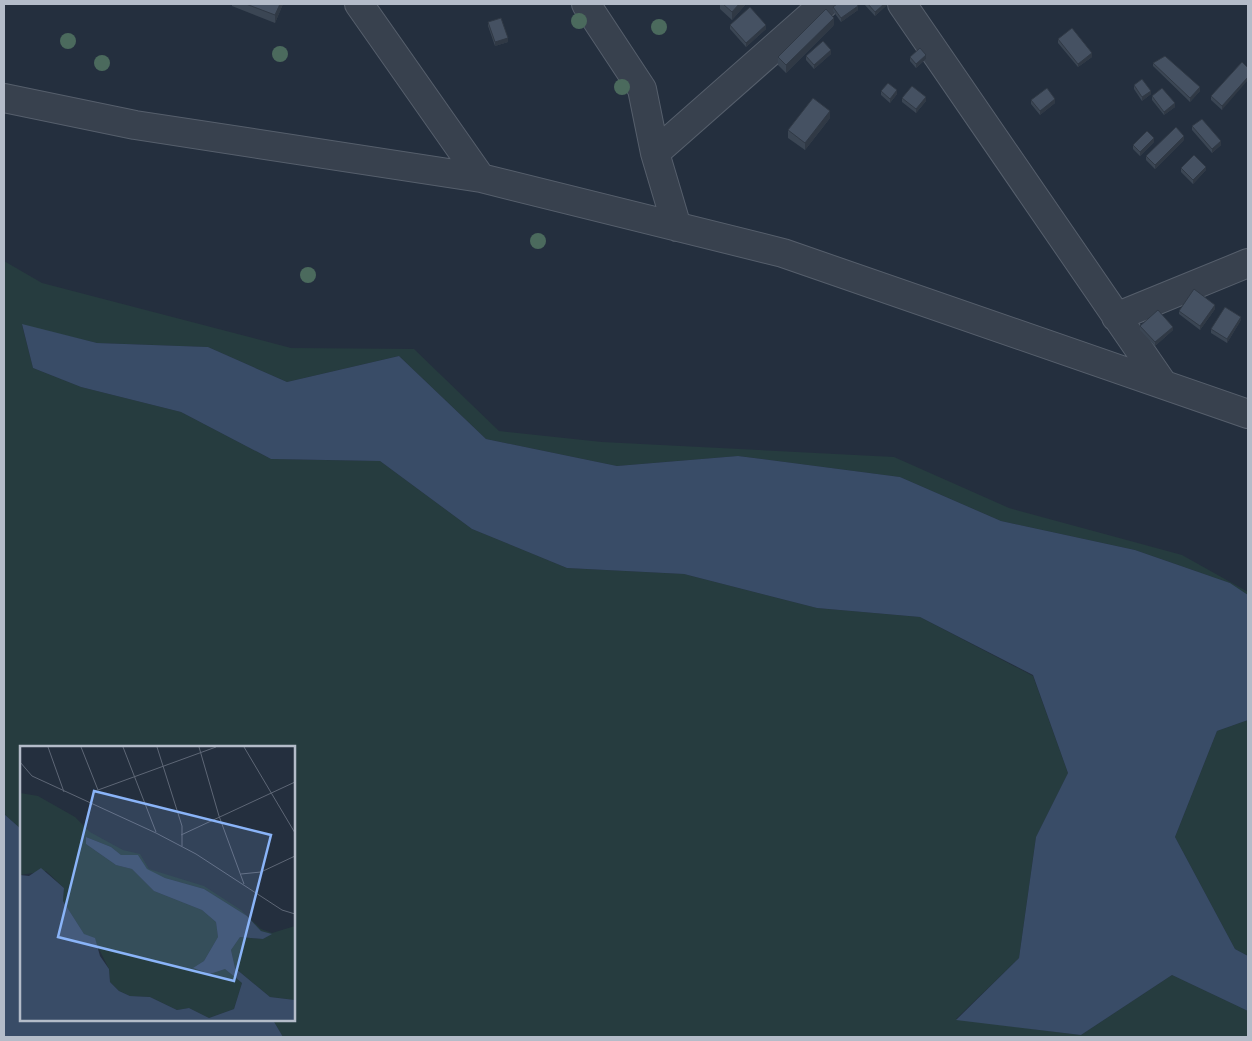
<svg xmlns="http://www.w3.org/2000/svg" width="1252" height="1041" font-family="'Sofia Sans Condensed',sans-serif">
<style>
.green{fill:#263c3f}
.water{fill:#394c67}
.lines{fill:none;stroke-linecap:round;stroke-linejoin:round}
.minor-casing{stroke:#565f6c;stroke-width:30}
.minor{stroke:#38414e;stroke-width:28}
.tree{fill:#4b6a5d}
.wall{fill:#3b4654}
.shaded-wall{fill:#303945}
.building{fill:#455162;stroke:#303945}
.inset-road{fill:none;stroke:#5e6776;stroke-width:1}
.view{fill:#8ab4f8;fill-opacity:0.15;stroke:#8ab4f8;stroke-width:2.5}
.inset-edge{fill:none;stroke:#b4bcc9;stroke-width:2.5}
</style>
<rect width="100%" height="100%" fill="#242f3e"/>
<!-- green -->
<path class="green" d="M4,261L42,283L291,348L414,349L499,431L602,442L894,457L1009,508L1182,555L1248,592V595L1230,583L1135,550L1001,521L900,477L738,456L617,466L486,439L399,356L287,382L208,347L97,343L22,325L33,368L81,387L181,412L271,459L380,461L472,529L567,568L684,574L817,608L920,617L1033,676L1068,773L1036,837L1019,958L956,1019L1081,1035L1172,975L1248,1011V1037H283L273,1020H294V747H21V829L4,814Z
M1248,720V956L1235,949L1175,837L1217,731Z"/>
<!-- water -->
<path class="water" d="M22,324L97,343L208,347L287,382L399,356L486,439L617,466L738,456L900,477L1001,521L1135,550L1230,583L1248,595V720L1217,731L1175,837L1235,949L1248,956V1011L1172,975L1081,1035L956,1020L1019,958L1036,837L1068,773L1033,675L920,617L817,608L684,574L567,568L472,529L380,461L271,459L181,412L81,387L33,368Z
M4,814L21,829V1020H273L283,1037H4Z"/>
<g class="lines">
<!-- minor casing -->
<g class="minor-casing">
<path id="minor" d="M359,4L481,178
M586,4L642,89L655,153L677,227
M902,4L1163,384
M4,98L135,125L481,178L783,253L1248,414
M655,153L824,4
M1116,317L1248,263"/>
</g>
<!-- minor -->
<use href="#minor" class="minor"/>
</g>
<!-- trees -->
<g class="tree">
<circle cx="579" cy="21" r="8"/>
<circle cx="659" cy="27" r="8"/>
<circle cx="68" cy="41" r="8"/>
<circle cx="280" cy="54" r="8"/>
<circle cx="102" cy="63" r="8"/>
<circle cx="622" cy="87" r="8"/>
<circle cx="538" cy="241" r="8"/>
<circle cx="308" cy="275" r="8"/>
</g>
<!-- wall -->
<path class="wall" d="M232,4H283L275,23L232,6Z
M720,4H746L732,20L720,9Z
M864,4H887V5L875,16Z
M833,7L858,10L841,22L833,11Z
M488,22L508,42L495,46L488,26Z
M730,25L766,29L746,47L730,29Z
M834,25L786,73L778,65V57Z
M1058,39L1092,57L1078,67L1058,43Z
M831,54L814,69L806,60V56Z
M910,57L926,59L916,68L910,61Z
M1242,62L1222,110L1211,100V96Z
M1153,63L1200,91L1190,102L1153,66Z
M1134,85L1151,94L1142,101L1134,89Z
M881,91L897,94L890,103L881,95Z
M1152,96L1175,107L1164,115L1152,100Z
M902,98L926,101L916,113L902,102Z
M1031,100L1055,103L1040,115L1031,104Z
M830,118L805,150L788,138V130Z
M1192,126L1221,145L1212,153L1192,130Z
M1184,140L1155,169L1146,160V156Z
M1154,142L1140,156L1133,149V145Z
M1181,168L1206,170L1193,184L1181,172Z
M1215,309L1200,330L1179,314V311Z
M1241,320L1227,343L1211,333V329Z
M1140,326L1173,330L1155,346L1140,330Z"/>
<!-- shaded-wall -->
<path class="shaded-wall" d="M280,4H283L275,23V15Z
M739,4H746L732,20V12Z
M884,4H887V5L875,16V12Z
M858,6V10L841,22V18Z
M834,18V25L786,73V65Z
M766,25V29L746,47V43Z
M508,38V42L495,46V42Z
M831,50V54L814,69V65Z
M1092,53V57L1078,67V64Z
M926,55V59L916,68V64Z
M1248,77V80L1222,110V106Z
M1200,87V91L1190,102V98Z
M897,90V94L890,103V99Z
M1151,91V94L1142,101V97Z
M926,97V101L916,113V109Z
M1055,99V103L1040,115V111Z
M1175,103V107L1164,115V112Z
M830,111V118L805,150V143Z
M1184,136V140L1155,169V165Z
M1154,138V142L1140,156V152Z
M1221,141V145L1212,153V149Z
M1206,167V170L1193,184V180Z
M1215,305V309L1200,330V326Z
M1241,317V320L1227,343V339Z
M1173,327V330L1155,346V342Z"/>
<!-- building -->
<path class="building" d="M246,4H280L275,15Z
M723,4H739L732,12Z
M837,4H857L858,6L841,18L833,7Z
M868,4H884L875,12Z
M750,7L766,25L746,43L730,25Z
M826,9L834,18L786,65L778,57Z
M501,18L508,38L495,42L488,22Z
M1072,28L1092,53L1078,64L1058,39Z
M823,41L831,50L814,65L806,56Z
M920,48L926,55L916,64L910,57Z
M1165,56L1200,87L1190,98L1153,63Z
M1242,62L1248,68V77L1222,106L1211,96Z
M1142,79L1151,91L1142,97L1134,85Z
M888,83L897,90L890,99L881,91Z
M912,86L926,97L916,109L902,98Z
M1047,88L1055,99L1040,111L1031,100Z
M1162,88L1175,103L1164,112L1152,96Z
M813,98L830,111L805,143L788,130Z
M1202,119L1221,141L1212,149L1192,126Z
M1176,127L1184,136L1155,165L1146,156Z
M1147,131L1154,138L1140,152L1133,145Z
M1194,155L1206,167L1193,180L1181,168Z
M1194,289L1215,305L1200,326L1179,311Z
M1225,307L1241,317L1227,339L1211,329Z
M1158,310L1173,327L1155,342L1140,326Z"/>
<!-- overview -->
<g transform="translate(20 746)">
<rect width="275" height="275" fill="#242f3e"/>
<path d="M0,47L18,50L55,71L70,86L103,104L120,108L129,123L184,140L221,164L241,183L252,187L275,180V254L250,251L215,222L211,204L220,191L243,193L251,188L241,185L227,170L184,143L145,132L127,124L118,109H101L91,101L66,91V98L96,119L112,123L134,145L182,164L196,176L198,191L184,215L174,222L190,228L205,223L222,237L214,263L189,272L169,262L157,264L130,251L110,250L99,245L90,236L89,223L77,199L64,188L43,155L44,142L26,125L0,129Z" fill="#263c3f"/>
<path d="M66,91L91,101L101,109H118L127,123L145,132L184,143L227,170L241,185L252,188L243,193L220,191L211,204L215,222L250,251L275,254V274H0V129L9,130L21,122L44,142L43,155L64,188L75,192L80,210L89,223L90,236L99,245L110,250L130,251L157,264L169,262L189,272L214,263L222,237L205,223L190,228L173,222L184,215L198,191L196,176L182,164L134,145L112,123L96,119L66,98Z" fill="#394c67"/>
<path class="inset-road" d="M28,1L44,46M61,1L78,44L196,1M103,1L136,86M137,1L162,80V100M179,1L199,70L224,138M224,1L275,87M0,16L12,30L136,87L176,108L262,164L275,168M161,89L275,36M221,128L241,126L275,110"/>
<path class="view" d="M74,45L251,89L214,235L38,191Z"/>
<rect width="275" height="275" class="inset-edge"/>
</g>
<!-- border -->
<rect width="1252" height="1041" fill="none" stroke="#b4bcc9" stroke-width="10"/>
</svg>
